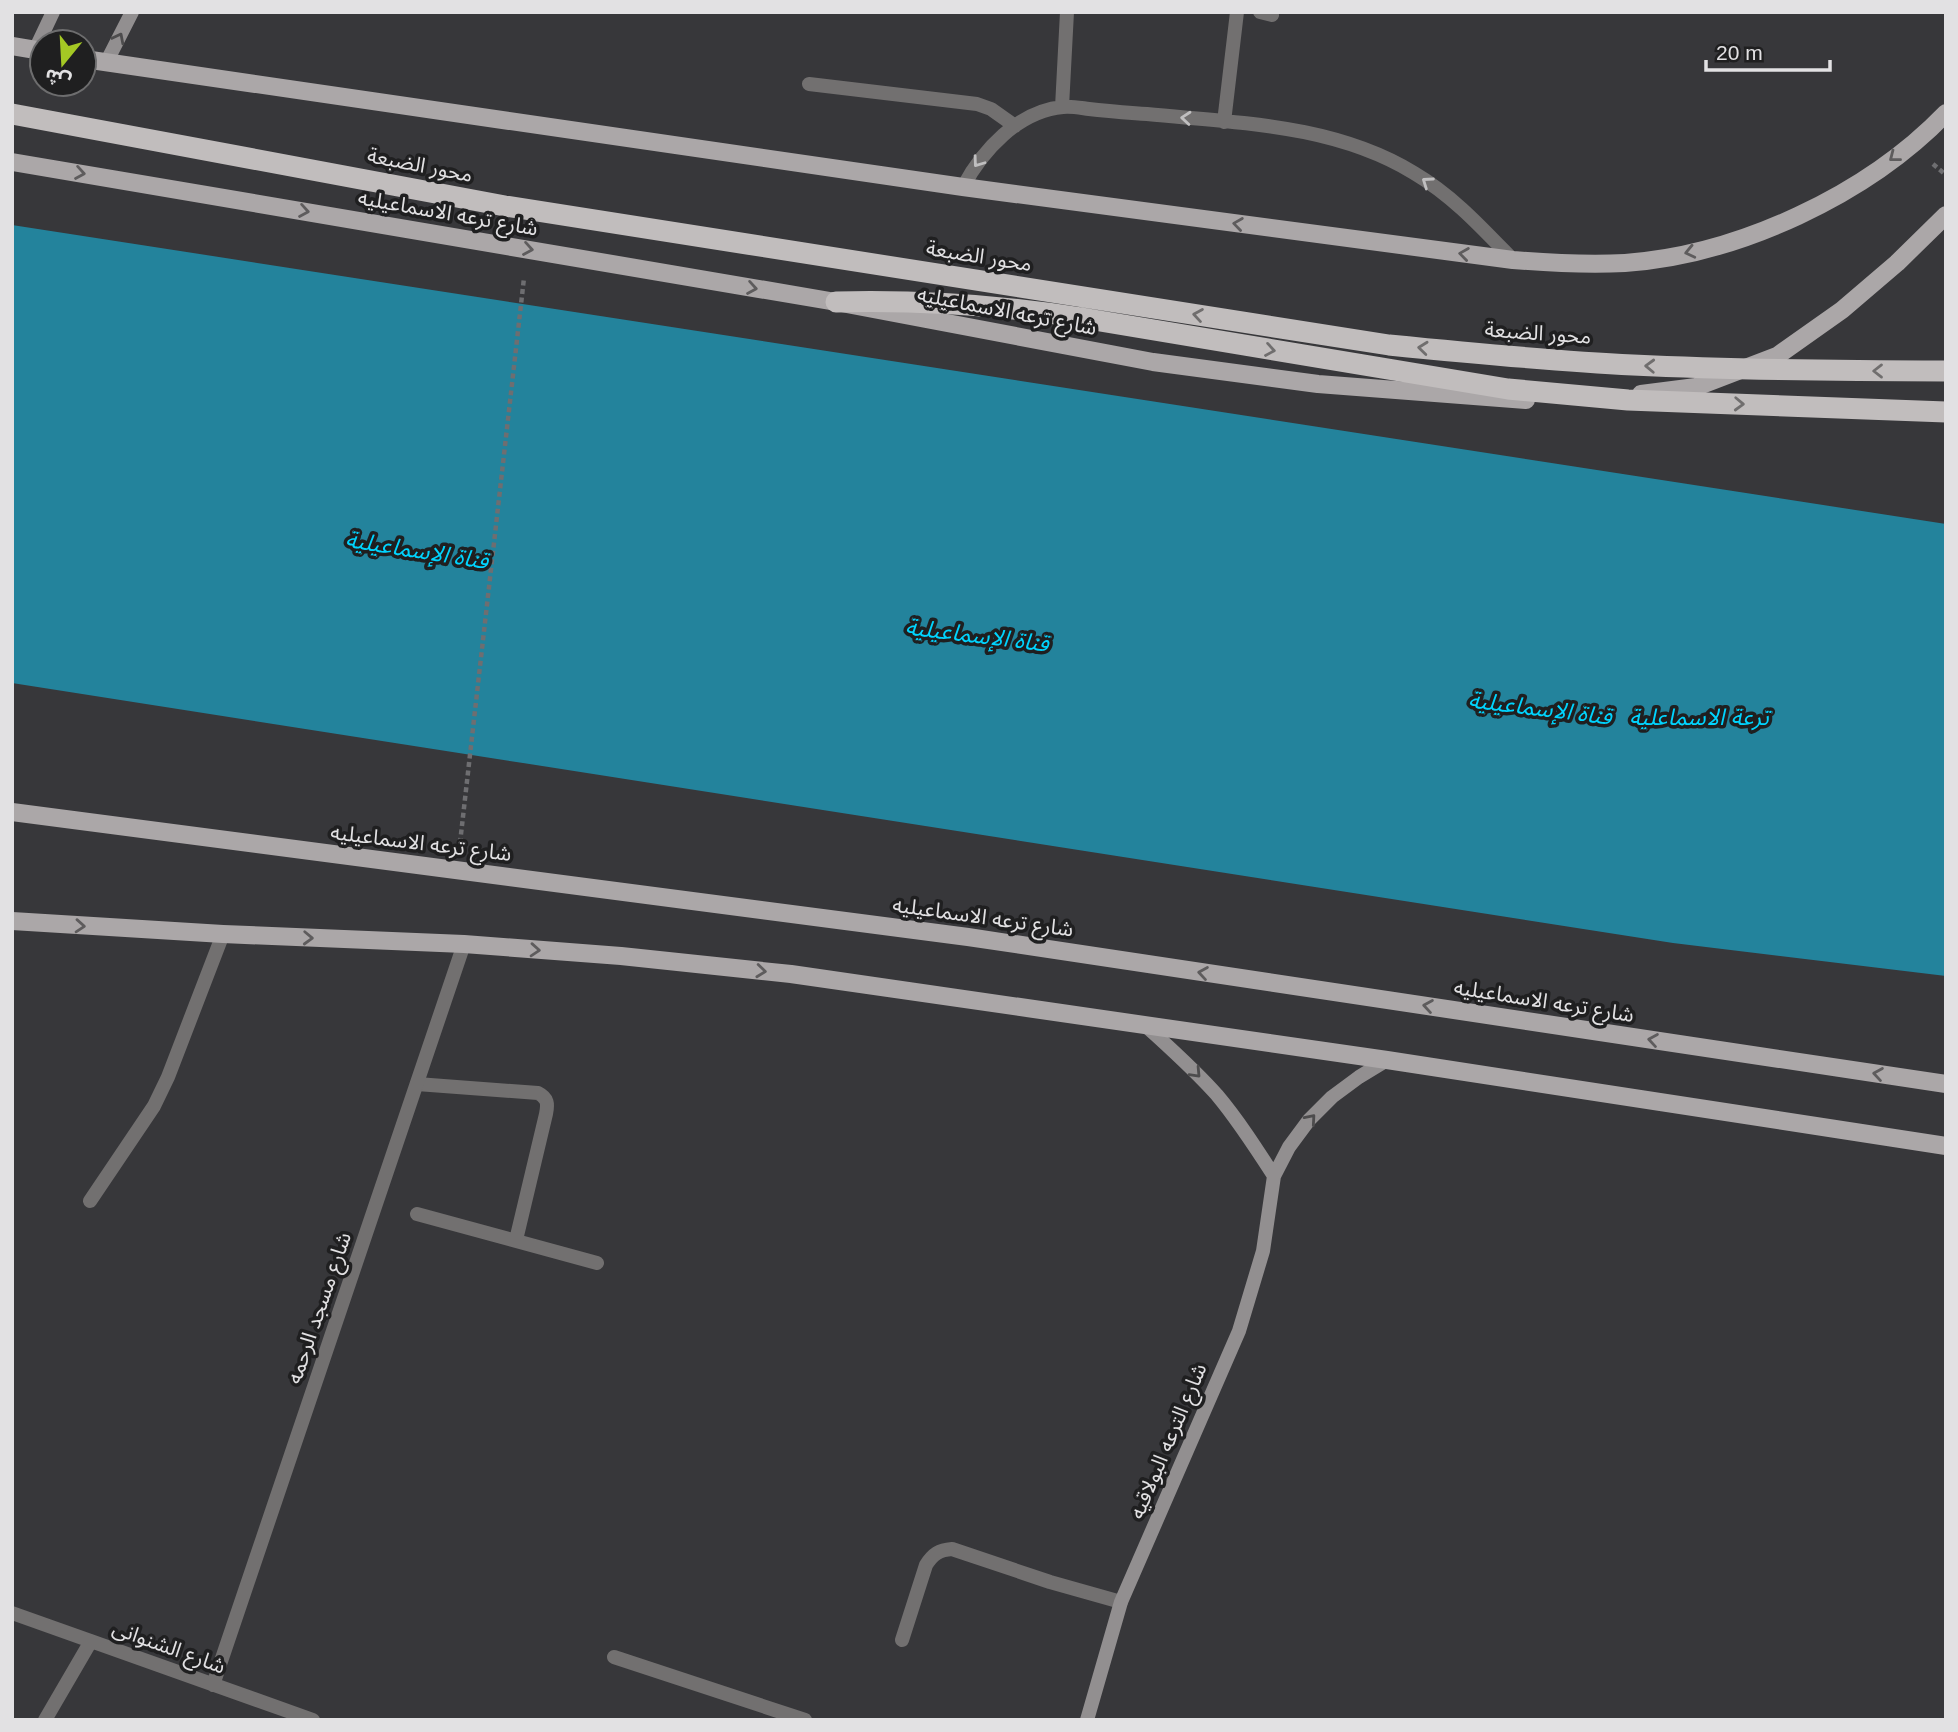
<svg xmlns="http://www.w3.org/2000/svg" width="1958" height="1732" font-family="Helvetica,'Noto Sans Arabic',sans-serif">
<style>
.water{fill:#23839c}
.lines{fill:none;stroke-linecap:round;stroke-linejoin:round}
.path{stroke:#6e6e71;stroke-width:4.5;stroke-dasharray:5 3.5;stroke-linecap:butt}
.lane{stroke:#727070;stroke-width:14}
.street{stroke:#727070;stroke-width:14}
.secondary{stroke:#928f90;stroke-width:14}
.primary{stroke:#aba7a8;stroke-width:18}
.highway{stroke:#c1bdbd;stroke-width:21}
.highway-bridge{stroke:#c1bdbd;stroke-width:21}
.oneway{stroke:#4d4c4d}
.oneway2{stroke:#c0bfc0}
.oneway3{stroke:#5e5c5d}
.oneway4{stroke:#706e6e}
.labels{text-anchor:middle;stroke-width:7;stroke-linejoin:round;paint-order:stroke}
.street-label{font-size:21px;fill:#e2e1e3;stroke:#1f1f20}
.water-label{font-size:23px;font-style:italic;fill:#00d4fe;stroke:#1f1f20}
</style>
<rect width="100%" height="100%" fill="#37373a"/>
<!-- water -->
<path class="water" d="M12,225L1946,524V976L1673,943L12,683Z"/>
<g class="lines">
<!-- path -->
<path class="path" d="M1933,164L1946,175
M460,843L524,278"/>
<!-- lane -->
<path class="lane" d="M1260,12L1272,15
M809,84L977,104L991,109L1015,126
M1062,107L1067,12
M1224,122L1237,12
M963,187C982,151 1018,111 1063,107C1071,106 1081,108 1089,109C1108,111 1128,113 1147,114C1237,123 1334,124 1414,173C1453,196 1482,228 1513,260
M417,1084L538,1093C548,1098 548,1104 546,1114L516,1240
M90,1201L154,1106L168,1077L223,934
M417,1214L597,1263
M902,1640L926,1565C933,1554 939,1550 952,1549L1050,1582L1121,1602
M614,1657L805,1720"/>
<!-- street -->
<path class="street" d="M12,1613L313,1720
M213,1685L464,944
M45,1720L91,1641"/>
<!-- secondary -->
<path class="secondary" d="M35,50L53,12
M106,63L132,12
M1146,1026C1170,1048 1195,1070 1217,1095C1238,1120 1256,1148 1274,1176
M1087,1720L1121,1602L1239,1331L1263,1251L1274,1176L1289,1147L1309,1120L1332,1097L1359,1077L1387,1060"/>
<!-- primary -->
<path class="primary" d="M12,46L42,51
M84,59L963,187L1513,260C1550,263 1587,265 1625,263C1738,255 1867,195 1946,113
M12,162L836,302L1153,362L1318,384L1526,400
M1641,394L1696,387L1777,356L1842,310L1897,263L1946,215
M12,812L968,937L1946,1084
M12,921L223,934L464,944L621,956L791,974L1387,1060L1946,1146"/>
<!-- highway -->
<path class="highway" d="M836,302C920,300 1000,305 1082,318"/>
<!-- highway-bridge -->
<path class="highway-bridge" d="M12,114L505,206L1389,345C1470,353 1551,361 1633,365C1737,370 1841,371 1946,371
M1082,318L1508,389L1628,400L1946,412"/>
</g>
<!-- one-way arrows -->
<defs><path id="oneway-chevron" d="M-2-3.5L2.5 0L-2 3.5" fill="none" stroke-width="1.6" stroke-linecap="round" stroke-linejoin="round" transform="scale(1.75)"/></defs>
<g class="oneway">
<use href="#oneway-chevron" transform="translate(119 38) rotate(-63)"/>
<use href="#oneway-chevron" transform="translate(1196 1073) rotate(47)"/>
<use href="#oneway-chevron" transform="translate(1311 1119) rotate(-49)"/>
</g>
<g class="oneway2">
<use href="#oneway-chevron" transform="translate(1186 118) rotate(-175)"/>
<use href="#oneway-chevron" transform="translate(978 162) rotate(126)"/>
<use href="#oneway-chevron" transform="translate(1427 182) rotate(-145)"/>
</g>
<g class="oneway3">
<use href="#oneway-chevron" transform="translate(1894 157) rotate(142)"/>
<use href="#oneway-chevron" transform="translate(80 173) rotate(10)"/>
<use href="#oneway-chevron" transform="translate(304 211) rotate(10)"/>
<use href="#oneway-chevron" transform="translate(1238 224) rotate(-172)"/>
<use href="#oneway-chevron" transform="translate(528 249) rotate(10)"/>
<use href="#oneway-chevron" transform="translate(1690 252) rotate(167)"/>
<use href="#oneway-chevron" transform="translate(1464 254) rotate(-172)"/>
<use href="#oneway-chevron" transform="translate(752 288) rotate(10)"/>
<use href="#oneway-chevron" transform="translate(80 926) rotate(4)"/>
<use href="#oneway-chevron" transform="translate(308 938) rotate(2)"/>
<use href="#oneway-chevron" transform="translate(535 950) rotate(4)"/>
<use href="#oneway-chevron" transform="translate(761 971) rotate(6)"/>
<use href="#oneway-chevron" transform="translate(1203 973) rotate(-171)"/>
<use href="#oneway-chevron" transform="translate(1428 1006) rotate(-171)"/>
<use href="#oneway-chevron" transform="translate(1653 1040) rotate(-171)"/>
<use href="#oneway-chevron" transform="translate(1878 1074) rotate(-171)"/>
</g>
<g class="oneway4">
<use href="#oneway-chevron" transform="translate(1198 315) rotate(-171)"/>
<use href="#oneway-chevron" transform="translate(1423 348) rotate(-174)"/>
<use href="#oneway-chevron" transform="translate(1270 350) rotate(10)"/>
<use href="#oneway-chevron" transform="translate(1650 366) rotate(-178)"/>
<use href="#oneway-chevron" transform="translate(1878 371) rotate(-180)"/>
<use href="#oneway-chevron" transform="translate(1739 404) rotate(2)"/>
</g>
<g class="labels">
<!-- street labels -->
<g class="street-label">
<text transform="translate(420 165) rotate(11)" y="7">محور الضبعة</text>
<text transform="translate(448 213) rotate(10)" y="7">شارع ترعه الاسماعيليه</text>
<text transform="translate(979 256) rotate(9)" y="7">محور الضبعة</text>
<text transform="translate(1007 311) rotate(11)" y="7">شارع ترعه الاسماعيليه</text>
<text transform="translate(1538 333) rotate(4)" y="7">محور الضبعة</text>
<text transform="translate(421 843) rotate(7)" y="7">شارع ترعه الاسماعيليه</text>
<text transform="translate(983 917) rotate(8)" y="7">شارع ترعه الاسماعيليه</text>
<text transform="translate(1544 1001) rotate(9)" y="7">شارع ترعه الاسماعيليه</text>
<text transform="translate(319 1308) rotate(-71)" y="7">شارع مسجد الرحمه</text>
<text transform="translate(1168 1441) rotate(-67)" y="7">شارع الترعه البولاقيه</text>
<text transform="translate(169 1647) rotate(20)" y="7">شارع الشنوانى</text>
</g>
<!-- water labels -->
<g class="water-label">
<text transform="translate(417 550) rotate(9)" y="8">قناة الإسماعيلية</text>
<text transform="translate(977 635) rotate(7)" y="8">قناة الإسماعيلية</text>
<text transform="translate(1540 708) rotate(7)" y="8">قناة الإسماعيلية</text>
<text x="1699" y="725">ترعة الاسماعلية</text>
</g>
</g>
<!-- border -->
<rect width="1958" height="1732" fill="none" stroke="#e2e1e3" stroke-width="28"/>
<!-- north arrow -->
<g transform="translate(63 63) rotate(198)"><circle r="33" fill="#1f1f20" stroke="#6d6d6e" stroke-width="2"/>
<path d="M0-5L12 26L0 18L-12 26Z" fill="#a4c824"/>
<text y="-10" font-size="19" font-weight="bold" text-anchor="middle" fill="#e2e1e3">ش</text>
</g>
<!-- scale -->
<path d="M1706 60v10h124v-10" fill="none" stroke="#e2e1e3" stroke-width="3.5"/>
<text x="1716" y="60" font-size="21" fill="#e2e1e3" stroke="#1f1f20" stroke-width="5" paint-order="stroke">20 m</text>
</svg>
